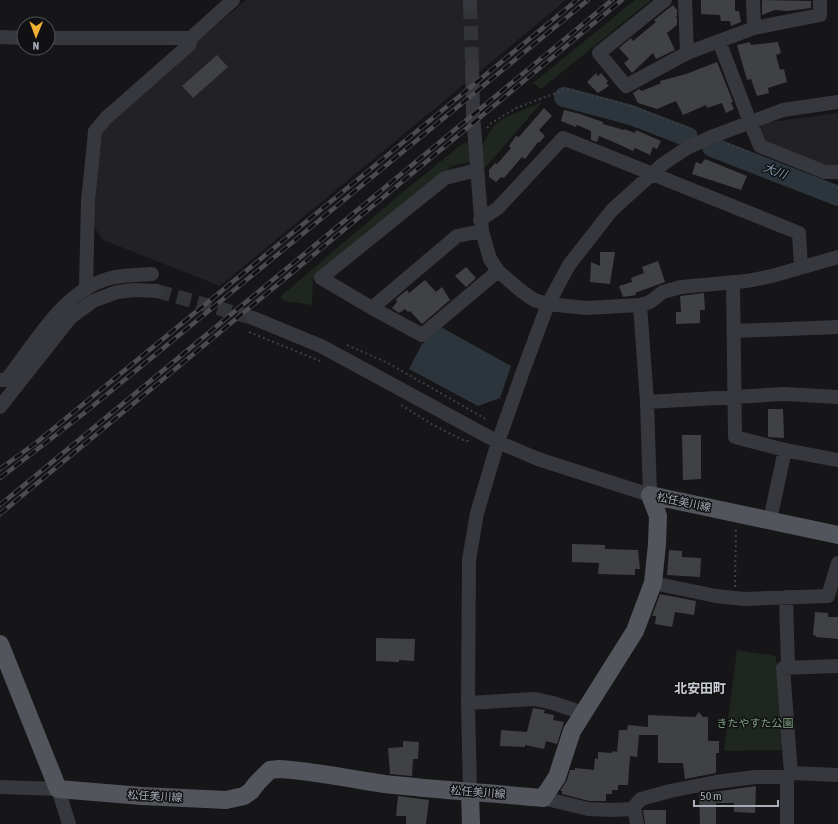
<svg xmlns="http://www.w3.org/2000/svg" width="838" height="824" font-family="'Asap Condensed','Noto Sans JP',sans-serif">
<style>
.built{fill:#222225}
.green{fill:#1e261f}
.water{fill:#2c353c}
.lines{fill:none;stroke-linecap:round;stroke-linejoin:round}
.river{stroke:#2c353c;stroke-width:20}
.building{fill:#404145}
.minor-tunnel{stroke:#333438;stroke-width:14;stroke-dasharray:14 7;stroke-linecap:butt}
.path{stroke:#3d3f44;stroke-width:2;stroke-dasharray:2 3;stroke-linecap:butt}
.minor{stroke:#37383d;stroke-width:14}
.major{stroke:#53555c;stroke-width:18}
.rail-casing{stroke:#4a4c52;stroke-width:4.5}
.rail{stroke:#111113;stroke-width:3;stroke-dasharray:9;stroke-linecap:butt}
.labels{text-anchor:middle;stroke-width:3;stroke-linejoin:round;paint-order:stroke}
.street-label{font-size:11px;fill:#a8adb8;stroke:#111113}
.park-label{font-size:11px;fill:#7fa381;stroke:#111113}
.water-label{font-size:12px;font-style:italic;fill:#7f9bb3;stroke:#111113}
.quarter-label{font-size:13px;font-weight:bold;fill:#c9ccd4;stroke:#111113}
</style>
<rect width="100%" height="100%" fill="#161618"/>
<!-- built -->
<path class="built" d="M246,0H566L220,286L103,240L91,222L97,132L197,42Z
M838,113V167H830L763,141L758,132L763,123Z"/>
<!-- green -->
<path class="green" d="M635,0H651L541,89L533,83Z
M542,102L484,169L482,146L493,126L504,118Z
M471,141V162L452,166L313,279L312,305L285,301L280,297L398,196L461,145Z
M737,650L776,656L785,750L724,751Z"/>
<!-- water -->
<path class="water" d="M441,327L511,366L500,398L478,406L409,369L422,344Z"/>
<g class="lines">
<!-- river -->
<path class="river" d="M564,97L631,115L688,137
M712,147L838,196"/>
</g>
<!-- building -->
<path class="building" d="M701,0H735V11H739L741,22L731,26L730,21H721L720,15L701,14Z
M762,0L811,1V8L787,11L775,10L762,15Z
M673,5L677,10V16H676L677,19V25L667,33L675,50L656,59L653,53L632,73L624,63L629,59L619,48L631,38L633,41L656,22L654,20Z
M750,42L751,45L778,42L781,53L776,55L780,70L784,69L787,82L768,88L769,93L757,96L751,79L747,80L737,45Z
M217,55L228,67L193,98L182,86Z
M717,62L733,102L731,103L734,109L726,113L722,103L707,108L706,105L683,115L676,101L657,109L638,103L633,93L639,89L642,91L661,83L660,81L686,74Z
M596,73L598,76L601,73L608,81L606,83L609,86L598,93L587,82Z
M544,108L552,116L539,130L545,136L539,143L538,142L525,159L522,157L504,178L501,177L496,182L489,177V170L495,163L497,164L511,148L509,146L516,136L519,137Z
M564,110L580,114L603,122V124L624,130V129L635,133L636,130L661,141L657,149L653,147L650,155L635,148L633,151L618,144L599,136L597,142L591,140V131L577,125L576,127L561,121Z
M705,159L747,176L741,190L692,174L696,162L701,164Z
M600,252H615L610,284L590,282L591,262L600,266Z
M658,261L665,282L635,293L636,295L623,297L619,286L632,282L631,278L644,273L642,267Z
M466,267L476,278L466,287L455,276Z
M425,280L436,292L442,287L450,300L422,324L410,311L408,312L405,309L399,313L392,308L397,302L396,299L407,290L409,293Z
M704,293L705,310H700V323L676,324V312H681L680,296Z
M768,409H783L784,438L768,437Z
M682,435H701V479L683,480Z
M572,544L605,545V549L638,550L640,569H635V575L598,574L599,563L572,562Z
M669,550L682,551V557L701,558L700,577L667,575Z
M660,594L696,601L694,615L675,612L672,627L655,624L656,616H652Z
M815,612L828,613V617H838V639L816,637V636L813,635Z
M376,638L415,639L414,661L399,660V662L376,661Z
M533,708L545,710L544,713L554,715L553,720L564,722L557,744L546,741L544,749L525,745V747L500,746L501,730L527,732Z
M699,712L703,717H708V741H719V753H716V773L685,779L683,763H658V735H639L637,757L630,756L628,785H618V790H612V794H606V801H589L562,794V791H560L567,780L570,770H575V768L594,770L595,758L598,759V752L612,753L613,751L617,752L619,730H627L628,725L648,727V715L695,717Z
M403,741L419,742L418,759H413L412,776L390,774L388,748L403,747Z
M756,786L755,813L734,812V803H716V824H700L699,794Z
M398,796L429,800L426,824H406V816H396Z
M643,810H666V824H645Z"/>
<g class="lines">
<!-- minor-tunnel -->
<path class="minor-tunnel" d="M470,5L472,64
M157,291L253,318"/>
<!-- path -->
<path class="path" d="M487,128L490,124L516,108L567,89L631,106L696,131
M728,144L749,152
M832,185L838,188
M249,332L320,361
M347,345L388,363L484,418L486,421
M401,405L433,425L465,441H469
M735,587L736,527"/>
<!-- minor -->
<path class="minor" d="M470,0V5
M665,0L599,53L626,86L687,53L754,28L820,15V0
M685,0L687,53
M753,0L754,28
M0,37L24,38
M48,38H191
M719,41L750,122L760,146L825,172H838
M472,64L473,114L482,231L490,259L498,271L520,290L534,300L548,304L586,308L640,305L650,302L663,292L681,287L747,281L772,276L838,257
M477,170L445,178L321,278L372,308L422,335L498,271
M480,220L498,208L563,138L799,233L801,267
M733,282L735,437L785,450L838,460
M86,288L88,201L94,142L95,131L106,118L189,45L191,38L233,0
M372,308L457,236L482,231
M253,318L321,346L498,442L538,459L650,495L647,402L640,305
M734,331L838,327
M0,380H6C36,343 64,287 115,277C127,275 140,275 152,274
M647,402L784,394L838,397
M0,407L71,317L93,301L117,292L134,290L157,291
M770,520L785,450
M653,583L716,596L744,599L828,596L838,563
M786,597L788,668
M468,703L535,699L553,703L583,713
M791,773L783,668L838,666
M787,777V824
M0,787L58,789L69,824
M470,793L468,703L469,560L477,513L498,442L522,374L548,304L569,265L612,210L663,164L687,148L711,137L783,110L838,102
M543,798L588,809L612,810L632,809L641,799L670,791L716,782L755,777H787L791,773L838,775
M634,807L637,824"/>
<!-- major -->
<path class="major" d="M650,495L838,535
M0,644L58,789L142,796L226,800L244,796L251,791L257,783L270,770L279,769C314,771 351,779 385,784C438,790 491,793 543,798L557,777L572,731L635,631L653,583L657,544L658,516L650,495
M470,793L471,824"/>
<!-- rail casing -->
<g class="rail-casing">
<path id="rail" d="M0,469L37,442L577,0
M0,478L83,414L588,0
M0,505L612,0
M0,514L622,0"/>
</g>
<!-- rail -->
<use href="#rail" class="rail"/>
</g>
<g class="labels">
<!-- street labels -->
<g class="street-label">
<text transform="translate(684 502) rotate(12)" y="4">松任美川線</text>
<text transform="translate(478 792) rotate(4)" y="4">松任美川線</text>
<text transform="translate(155 796) rotate(3)" y="4">松任美川線</text>
</g>
<!-- park labels -->
<g class="park-label">
<text x="755" y="727">きたやすた公園</text>
</g>
<!-- water labels -->
<g class="water-label">
<text transform="translate(775 171) rotate(21)" y="4">大川</text>
</g>
<!-- quarter labels -->
<g class="quarter-label">
<text x="700" y="693">北安田町</text>
</g>
</g>
<!-- north arrow -->
<g transform="translate(36 36) rotate(181)"><circle r="19" fill="#111113" stroke="#4d4f55"/>
<path d="M0-3L7 15L0 10L-7 15Z" fill="#f2b134"/>
<text y="-6" font-size="11" font-weight="bold" text-anchor="middle" fill="#a8adb8">N</text>
</g>
<!-- scale -->
<path d="M694 800v6h84v-6" fill="none" stroke="#a8adb8" stroke-width="2"/>
<text x="700" y="800" font-size="12" fill="#a8adb8" stroke="#111113" stroke-width="3" paint-order="stroke">50 m</text>
</svg>
